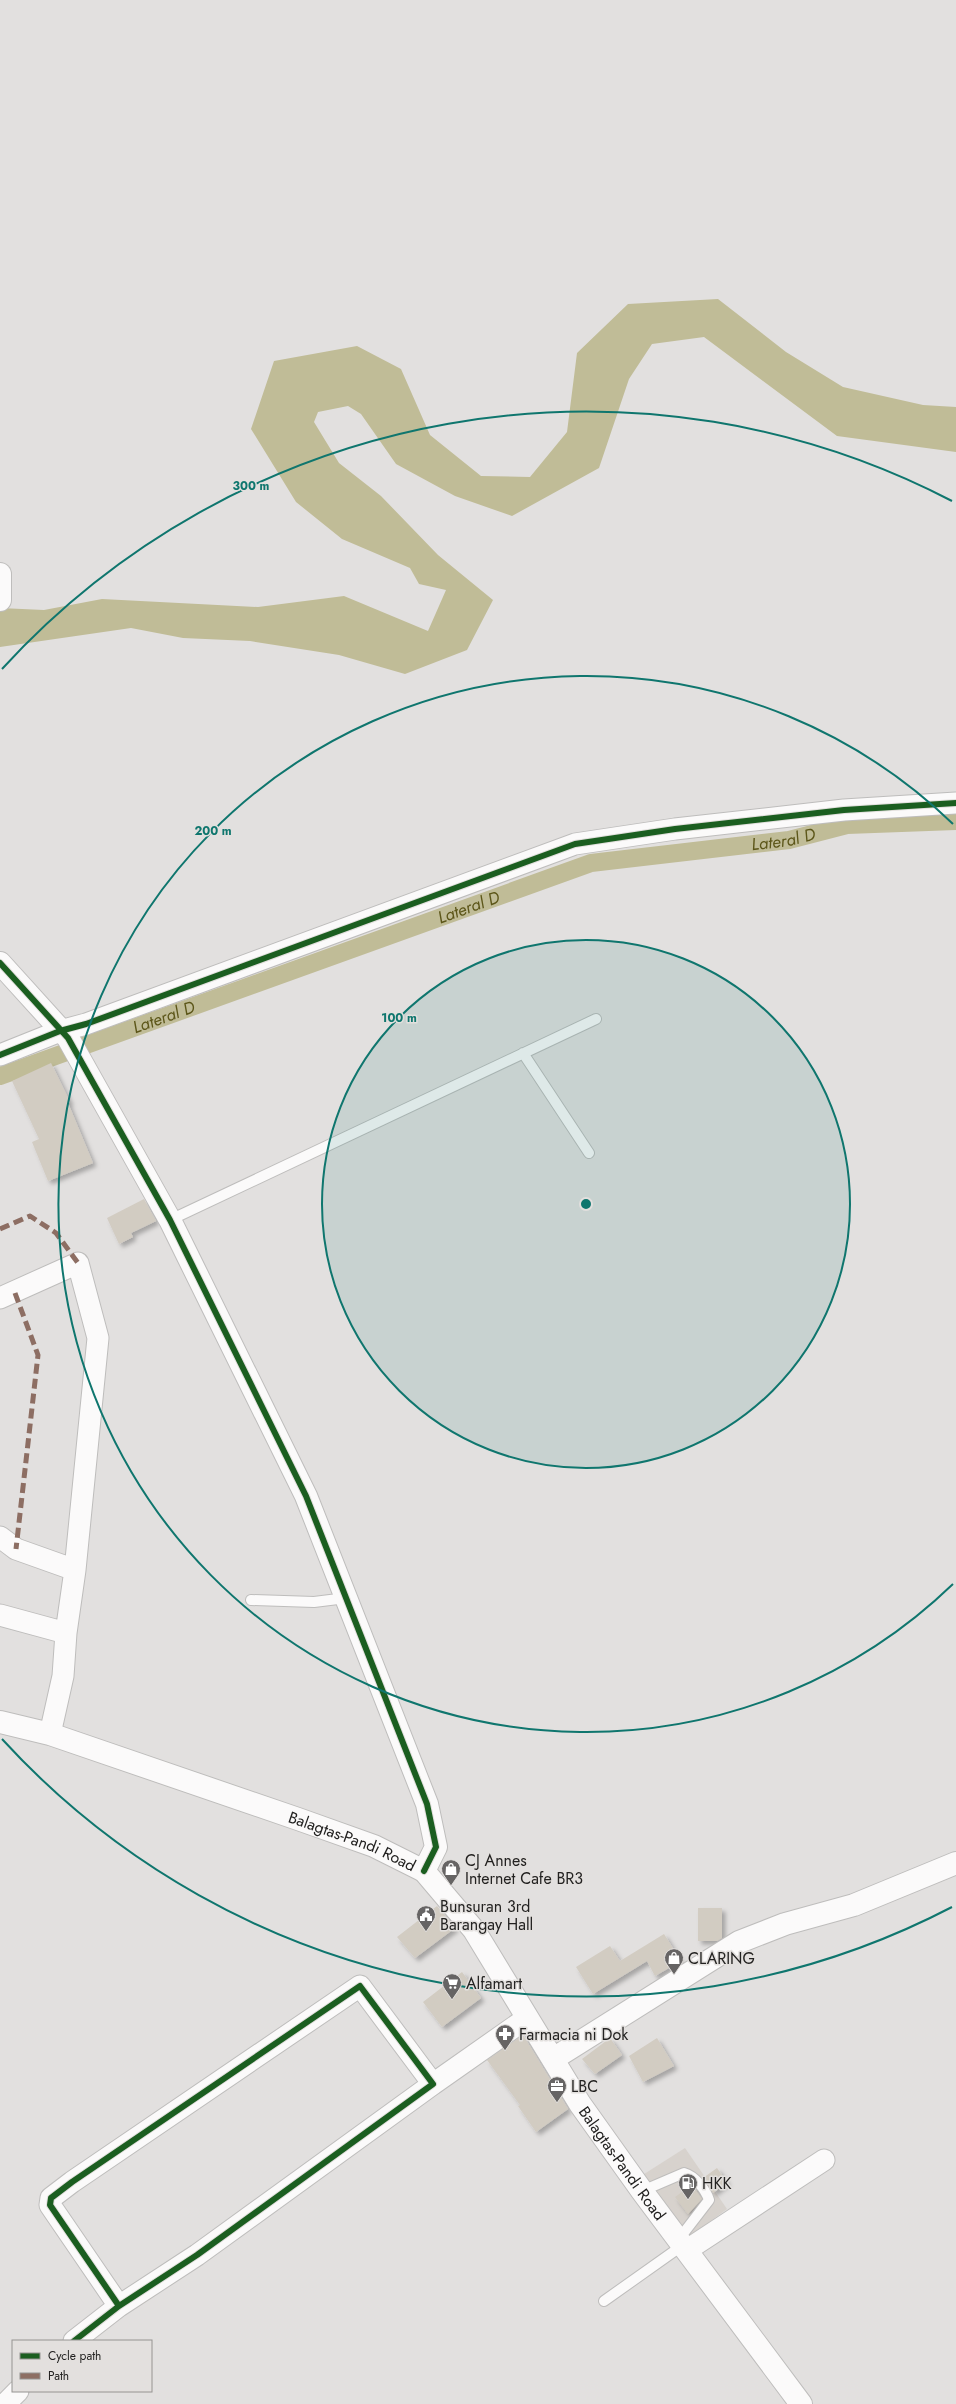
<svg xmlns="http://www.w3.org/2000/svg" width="956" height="2404" font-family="Jost,sans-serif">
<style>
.built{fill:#d7d2cd}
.water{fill:#c0bc97}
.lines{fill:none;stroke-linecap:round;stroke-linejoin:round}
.canal{stroke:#c0bc97;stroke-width:18}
.building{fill:#d2ccc2;filter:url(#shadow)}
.lane-casing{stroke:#bebdbc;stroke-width:12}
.street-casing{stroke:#bebdbc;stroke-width:23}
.secondary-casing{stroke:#bebdbc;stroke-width:24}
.lane{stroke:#fbfafa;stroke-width:10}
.street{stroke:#fbfafa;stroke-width:21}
.secondary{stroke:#fbfafa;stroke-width:22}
.quiet{stroke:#8d6e63;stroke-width:5;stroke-dasharray:10 5;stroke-linecap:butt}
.cycleway-casing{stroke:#e3e0de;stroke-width:8}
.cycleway{stroke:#1b5e20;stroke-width:6}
.ring{fill:none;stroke:#0f766e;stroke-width:2}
.labels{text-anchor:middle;stroke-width:3;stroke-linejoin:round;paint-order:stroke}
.street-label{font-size:16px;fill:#232221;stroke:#e3e0de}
.poi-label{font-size:16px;fill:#232221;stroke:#e3e0de;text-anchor:start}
.water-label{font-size:17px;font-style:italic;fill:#5c5619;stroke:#e3e0de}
.centre{fill:#0f766e;stroke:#e3e0de;stroke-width:2}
.ring-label{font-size:12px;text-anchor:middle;font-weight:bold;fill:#0f766e;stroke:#e3e0de;stroke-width:3;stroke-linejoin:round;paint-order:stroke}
</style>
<defs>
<filter id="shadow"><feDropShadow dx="3.5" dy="3.5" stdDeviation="2" flood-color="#0004"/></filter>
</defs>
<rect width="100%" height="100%" fill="#e2e0df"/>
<!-- built -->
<path class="built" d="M685,2148L727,2209L686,2239L641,2176Z"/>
<!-- water -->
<path class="water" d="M718,299L786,352L843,387L923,405L956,407V452L837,436L704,337L652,344L629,379L599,468L512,516L455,496L396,464L361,414L348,406L318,412L314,422L339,463L381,496L438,555L493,600L467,650L405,674L339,655L250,641L183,638L131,628L0,647V608L44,610L102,599L258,607L344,596L428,631L446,590L419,584L410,568L342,539L296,502L251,429L274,361L357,346L401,369L430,435L481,476L530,477L567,432L577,353L628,304Z"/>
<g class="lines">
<!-- canal -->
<path class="canal" id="s1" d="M0,1076L591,863L789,840L847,825L956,821"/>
</g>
<!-- building -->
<path class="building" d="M51,1063L70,1102L68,1103L93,1163L48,1181L32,1142L39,1139L12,1081Z
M144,1199L156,1221L131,1233L133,1237L119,1244L107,1218Z
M437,1906L455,1928L415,1958L397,1937Z
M698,1908H722V1938L717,1941H698Z
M664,1934L681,1961L655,1976L647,1961L593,1994L576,1967L610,1946L620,1961Z
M462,1972L481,1998L442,2027L423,2002Z
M523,2035L568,2109L536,2132L518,2106L520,2105L487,2060Z
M610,2038L622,2055L595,2074L582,2059Z
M657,2038L674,2066L643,2082L629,2056Z
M717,2168L727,2182L713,2193L703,2178Z
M692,2185L702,2199L688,2214L675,2197Z"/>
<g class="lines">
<!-- lane casing -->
<g class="lane-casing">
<path id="lane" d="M523,1053L589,1153
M170,1220L596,1019
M251,1600L314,1602L346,1598
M642,2191L684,2173C695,2176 706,2190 709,2200L679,2239
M604,2301L683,2245"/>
</g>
<!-- street casing -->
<g class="street-casing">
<path id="street" d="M0,1055L60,1031L86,1024L575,844L675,829L844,810L956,803
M0,1298L78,1263L98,1338L75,1570L66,1633L0,1615
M0,1537L16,1549L75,1570
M50,1734L63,1676L66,1633
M433,2084L527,2018
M687,2250L824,2160
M74,2341L119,2306L197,2255L433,2084L360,1986L72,2182L51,2198L50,2205L119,2306
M5,2404L18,2391"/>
</g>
<!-- secondary casing -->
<g class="secondary-casing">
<g id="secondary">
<path d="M0,574V600"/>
<path d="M0,963L68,1038L170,1220L306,1496L427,1804L436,1847L424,1871"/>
<path id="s2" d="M0,1722L50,1734L298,1819L374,1846L424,1871L474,1930L580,2104L642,2191L801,2404"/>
<path d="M553,2059L739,1942L785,1924L854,1905L956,1863"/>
</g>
</g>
<!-- lane -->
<use href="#lane" class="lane"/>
<!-- street -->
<use href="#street" class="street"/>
<!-- secondary -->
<use href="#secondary" class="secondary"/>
<!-- quiet -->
<path class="quiet" d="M0,1229L30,1216L56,1233L78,1263
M15,1293L38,1355L16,1549"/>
<!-- cycleway casing -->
<g class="cycleway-casing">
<path id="cycleway" d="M0,963L68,1038L170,1220L306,1496L427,1804L436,1847L424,1871
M0,1055L60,1031L86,1024L575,844L675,829L844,810L956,803
M74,2341L119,2306L197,2255L433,2084L360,1986L72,2182L51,2198L50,2205L119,2306"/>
</g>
<!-- cycleway -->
<use href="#cycleway" class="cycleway"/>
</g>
<!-- distance rings -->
<circle cx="586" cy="1204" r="264" fill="#0f766e" fill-opacity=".12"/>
<g class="ring">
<circle cx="586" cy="1204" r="264"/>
<path d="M953 1584A528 528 0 1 1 953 824"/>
<path d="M952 1907A792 792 0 0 1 2 1739M2 669A792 792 0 0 1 952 501"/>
</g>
<!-- icons -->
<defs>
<g id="shop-pin" transform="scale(1)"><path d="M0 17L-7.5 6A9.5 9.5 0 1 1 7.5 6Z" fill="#666464" stroke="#e3e0de"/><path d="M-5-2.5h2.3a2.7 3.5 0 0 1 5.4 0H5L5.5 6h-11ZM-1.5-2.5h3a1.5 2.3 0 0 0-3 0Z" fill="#fff"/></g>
<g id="civic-pin" transform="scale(1)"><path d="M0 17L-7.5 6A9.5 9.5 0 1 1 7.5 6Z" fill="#666464" stroke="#e3e0de"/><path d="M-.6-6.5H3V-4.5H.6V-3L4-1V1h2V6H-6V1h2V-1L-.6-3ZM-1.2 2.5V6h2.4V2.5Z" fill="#fff"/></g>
<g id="supermarket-pin" transform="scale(1)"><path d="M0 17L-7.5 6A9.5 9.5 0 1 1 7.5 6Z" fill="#666464" stroke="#e3e0de"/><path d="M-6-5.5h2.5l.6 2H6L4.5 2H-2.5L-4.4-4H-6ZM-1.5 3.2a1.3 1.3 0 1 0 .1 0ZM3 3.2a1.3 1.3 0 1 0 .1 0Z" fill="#fff"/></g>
<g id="pharmacy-pin" transform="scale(1)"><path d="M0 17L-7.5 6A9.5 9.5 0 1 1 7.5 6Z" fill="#666464" stroke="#e3e0de"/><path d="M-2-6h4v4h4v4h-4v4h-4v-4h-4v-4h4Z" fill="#fff"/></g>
<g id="office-pin" transform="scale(1)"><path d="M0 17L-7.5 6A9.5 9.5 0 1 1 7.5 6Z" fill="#666464" stroke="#e3e0de"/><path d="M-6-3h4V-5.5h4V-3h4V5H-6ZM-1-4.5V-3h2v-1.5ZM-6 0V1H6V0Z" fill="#fff"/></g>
<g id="fuel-pin" transform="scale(1)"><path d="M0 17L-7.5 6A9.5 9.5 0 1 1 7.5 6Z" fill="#666464" stroke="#e3e0de"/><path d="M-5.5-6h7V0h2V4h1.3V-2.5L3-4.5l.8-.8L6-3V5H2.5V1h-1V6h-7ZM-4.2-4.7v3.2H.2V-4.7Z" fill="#fff"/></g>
</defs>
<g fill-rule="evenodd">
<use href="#shop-pin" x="451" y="1869"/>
<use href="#civic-pin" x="426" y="1915"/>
<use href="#shop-pin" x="674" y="1958"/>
<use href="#supermarket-pin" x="452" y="1983"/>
<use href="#pharmacy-pin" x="505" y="2034"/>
<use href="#office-pin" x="557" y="2086"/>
<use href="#fuel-pin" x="688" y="2183"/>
</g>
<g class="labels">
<!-- street labels -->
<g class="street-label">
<text dy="6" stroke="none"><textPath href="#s2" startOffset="372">Balagtas-Pandi Road</textPath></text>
<text dy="6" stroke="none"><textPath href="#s2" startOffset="804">Balagtas-Pandi Road</textPath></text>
</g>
<!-- poi labels -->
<g class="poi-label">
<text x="465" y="1866">CJ Annes<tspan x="465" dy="18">Internet Cafe BR3</tspan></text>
<text x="440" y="1912">Bunsuran 3rd<tspan x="440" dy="18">Barangay Hall</tspan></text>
<text x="688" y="1964">CLARING</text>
<text x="466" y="1989">Alfamart</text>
<text x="519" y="2040">Farmacia ni Dok</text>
<text x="571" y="2092">LBC</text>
<text x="702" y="2189">HKK</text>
</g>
<!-- water labels -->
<g class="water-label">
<text dy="6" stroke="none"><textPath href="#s1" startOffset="822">Lateral D</textPath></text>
<text dy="6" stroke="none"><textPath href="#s1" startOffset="498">Lateral D</textPath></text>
<text dy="6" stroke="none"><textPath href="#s1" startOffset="174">Lateral D</textPath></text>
</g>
</g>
<circle cx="586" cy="1204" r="6" class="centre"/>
<g class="ring-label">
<text x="251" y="490">300 m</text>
<text x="213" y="835">200 m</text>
<text x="399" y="1022">100 m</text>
</g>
<!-- legend -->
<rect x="12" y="2340" width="140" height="52" fill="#e3e0de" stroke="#969492"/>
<rect x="20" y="2353" width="20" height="6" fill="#1b5e20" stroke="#969492"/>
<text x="48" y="2360" font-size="12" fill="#232221">Cycle path</text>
<rect x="20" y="2373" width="20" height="6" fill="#8d6e63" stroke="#969492"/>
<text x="48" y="2380" font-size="12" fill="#232221">Path</text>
</svg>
